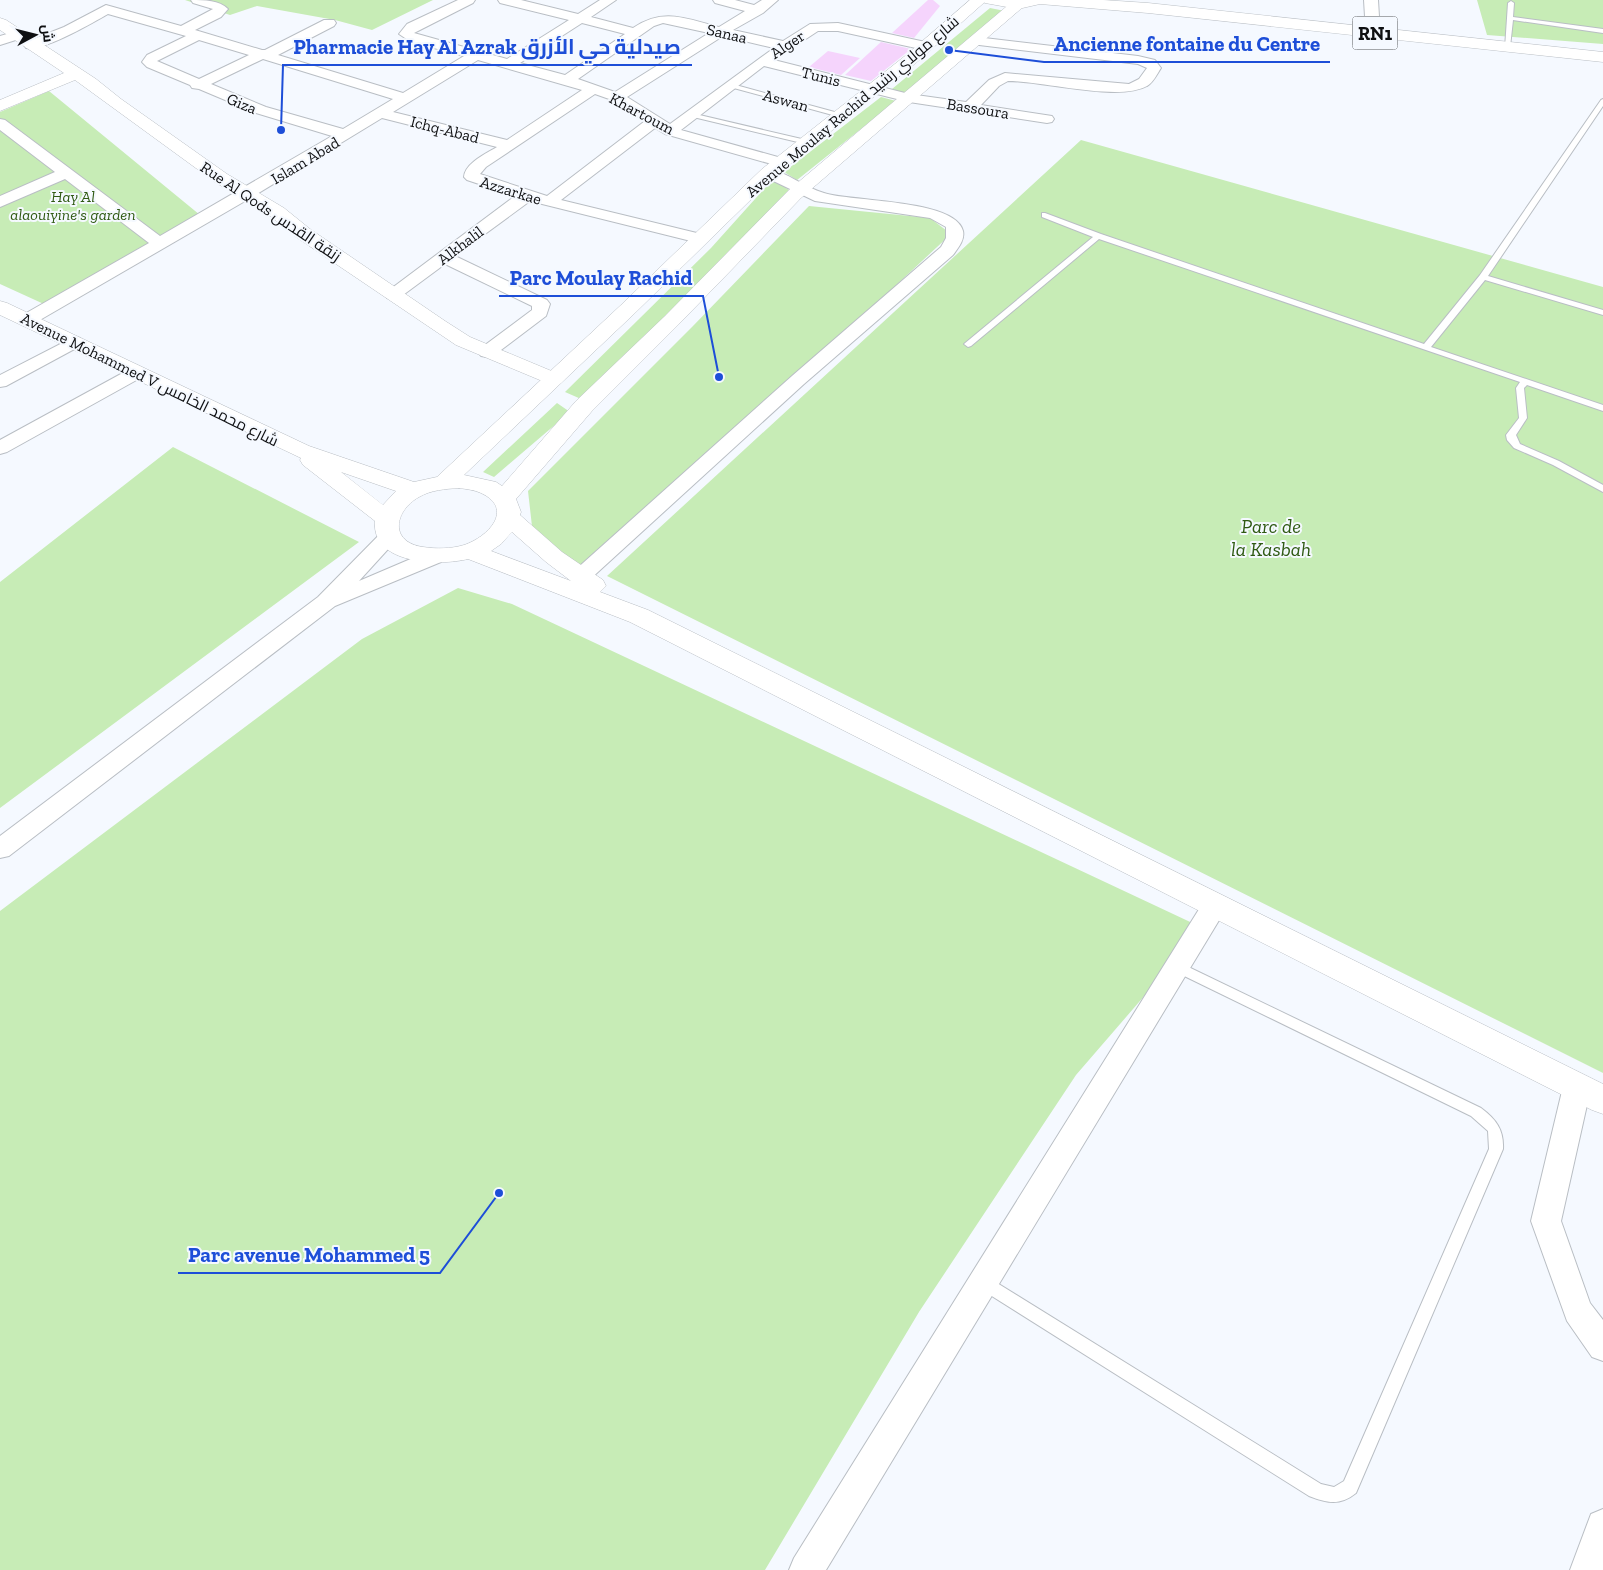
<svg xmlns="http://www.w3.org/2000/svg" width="1603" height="1570" font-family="'Zilla Slab',Cairo,serif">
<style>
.green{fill:#c7ecb6}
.building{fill:#f5d4fc}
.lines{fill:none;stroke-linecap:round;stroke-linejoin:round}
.service-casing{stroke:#b9bec4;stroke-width:2}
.minor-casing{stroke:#b9bec4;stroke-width:2}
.tertiary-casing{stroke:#b9bec4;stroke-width:1}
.secondary-casing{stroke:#b9bec4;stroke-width:1}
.primary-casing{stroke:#b9bec4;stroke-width:1}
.service{fill:#fff;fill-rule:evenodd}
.minor{fill:#fff;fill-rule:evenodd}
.tertiary{fill:#fff;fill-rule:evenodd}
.secondary{fill:#fff;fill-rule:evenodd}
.primary{fill:#fff;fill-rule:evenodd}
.labels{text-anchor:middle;stroke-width:4;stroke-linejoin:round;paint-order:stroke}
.far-street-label{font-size:16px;fill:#0f1012;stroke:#f5f9ff}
.far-park-label{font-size:16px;font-style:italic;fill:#2f5a13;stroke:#f5f9ff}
.shield{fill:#f5f9ff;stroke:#545659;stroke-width:1}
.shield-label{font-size:19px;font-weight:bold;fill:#0f1012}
.park-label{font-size:20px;font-style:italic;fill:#2f5a13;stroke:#f5f9ff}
.leader{fill:none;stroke:#1d4ed8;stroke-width:2}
.callout-dot{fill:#1d4ed8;stroke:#f5f9ff;stroke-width:2}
.callout-label{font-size:21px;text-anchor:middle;font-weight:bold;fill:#1d4ed8;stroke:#f5f9ff;stroke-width:4;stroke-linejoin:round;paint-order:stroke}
</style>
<rect width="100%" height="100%" fill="#f5f9ff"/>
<!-- green -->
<path class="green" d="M185,0H433L372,30L335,20L257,6L230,15Z
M1477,0H1603V44L1487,35Z
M990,8L1005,11L907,94L892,89Z
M49,91L200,215L46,305L0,284V112Z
M881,97L896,101L797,180L784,172Z
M1081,140L1603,287V1073L607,576Z
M773,179L789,190L689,293L581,399L565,392L711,248Z
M809,206L930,218L951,234L743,428L581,567L533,535L528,491L693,326Z
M557,403L570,412L494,477L483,472Z
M173,447L359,542L0,808V582Z
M458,588L512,604L1203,928L1076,1075L919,1312L765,1570H0V911L362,639Z"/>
<!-- building -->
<path class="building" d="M928,0H933L940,6L914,38L892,33Z
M881,42L911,49L871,81L845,75Z
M828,51L860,58L841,75L809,67Z"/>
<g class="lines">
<!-- service casing -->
<g class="service-casing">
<path id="service" d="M1511,1L1514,3L1513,17L1603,29V33L1513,20L1510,47L1505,48L1508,3Z
M732,84L842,114L843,115L840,117L730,87L729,86Z
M1603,99V106L1488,276L1603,310V315L1485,280L1431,347L1603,405V411L1527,385L1524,388L1527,418L1516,435L1520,444L1559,461L1603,485V492L1553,465L1514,448L1507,440L1506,435L1519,418L1516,388L1520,382L1099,239L971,346L968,347L964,344L1093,237L1042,217V213H1045L1101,234L1424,344L1480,275L1601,100Z
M691,113L806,140L810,142L806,144L689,116V114Z
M1178,962L1481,1108C1496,1119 1504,1130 1503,1149L1356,1493C1340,1506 1327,1503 1309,1496L979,1288L977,1283L979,1278L984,1276L989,1278L1321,1484L1334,1487L1344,1481L1489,1149L1488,1131L1471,1116L1174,971L1172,967L1174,963Z"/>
</g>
<!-- minor casing -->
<g class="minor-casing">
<path id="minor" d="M191,0C205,0 219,0 228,9L221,17L195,30L262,50H265L324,20H334L336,23L334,26L278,55L403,93L464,56L411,42L399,34L407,24L458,0H475L473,3L414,33L507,59L569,20L500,3L498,0H521L578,14L600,0H616L591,17L633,28C664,7 686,19 719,27L745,11L715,3L713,0H735L754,5L762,0H778L763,13L733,30L783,41L810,24L838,23L930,43L932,46L925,50L838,31H818L774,60L909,94L966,102L989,80L1005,73L1129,84L1139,79L1147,68L1138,64L971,44L969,41L971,38L976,37L1138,56L1155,60L1161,68C1157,74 1153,83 1147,86C1119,102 1043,81 1008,81L999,86L981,105L1052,116L1054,119L1052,122L1047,123L909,102L764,66L681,130L785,159L788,162L785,165H775L665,134L655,128L561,200L705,235L707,238L705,241L699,243L530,201L455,256L547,300L550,304L546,316L493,356L487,357L481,356L478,352L481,348L532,310V306L445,264L399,298L393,299L387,298L384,294L515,196L467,180L464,177C465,163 487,153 497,147L382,118L252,197L33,324L27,325L21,324L18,320L21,316L149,243L65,179L0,207V196L55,172L0,130V119L5,120L160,236L332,136L256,113L199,89L192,88L190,85L147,67L142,62L147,55L186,36L108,14C92,23 43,52 26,48L24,45L26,42L64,27L106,5L181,26L213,9L193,3ZM582,23L625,34L565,75L520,63ZM663,23L709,33L615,92L578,79L654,26ZM723,36L774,48L670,124L627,97ZM199,40L249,55L199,79L157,61ZM263,59L393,99L343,129L266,107L211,84ZM478,60L582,90L507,140L393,112ZM595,94L612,100L645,121L547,196L480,174L486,167Z
M1364,0H1378L1380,33L1378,36H1368L1366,33Z
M17,31L24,35L22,38L0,45V36Z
M768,168C788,173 804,187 824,193C851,202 956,199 963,231C965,240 958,248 953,255L804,384L587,582L580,584L573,582L570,577L573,572L792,376L941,247L946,238V227L930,218L815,201L763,176L760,173L763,170Z
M74,337L80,338L83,342L80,346L6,386L0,387V375Z
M136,368L142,369L145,373L142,377L7,452L0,454V440L130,369Z
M390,530L397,531L400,536L359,581L427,552L434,550L441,552L444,557L441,562L335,606L9,856L0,858V836L318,597L383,531Z
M1215,895L1224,898L1228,905L1224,912L826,1570H789L794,1558L1206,898Z
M1577,1075L1587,1079L1591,1087L1561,1221L1590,1303L1603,1320V1361L1592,1357L1567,1321L1531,1221L1563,1087L1567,1079Z
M1603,1509V1570H1570L1591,1514Z"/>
</g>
<!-- tertiary casing -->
<g class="tertiary-casing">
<path id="tertiary" d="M0,18L6,20L96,79L121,99L227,174L284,208L310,229L445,321L470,337L561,375L565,379L561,383L554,385L547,383L456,345L296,237L270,216L215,182L75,80L0,111V100L64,73L0,30Z"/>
</g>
<!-- secondary casing -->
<g class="secondary-casing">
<path id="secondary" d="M970,0H987L917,62L774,177L635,313L464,475L496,482L502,486L576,401L665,316L789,190L1013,1H1023L1026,4L1023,7L801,198L679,324L592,411L516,499L521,512L520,515L562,552L603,580L606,586L600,592L648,610L1603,1084V1114L1592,1110L630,622L468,559C440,566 371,565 375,521L303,465L300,460L301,458L0,315V301L7,303L309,446L414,482L437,477L621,305L762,169L905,56ZM341,472L396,491L383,505ZM459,488C466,489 475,490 481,493C515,509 488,537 464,545C451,549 436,549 423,547C389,542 394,511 419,497C431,490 445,489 459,488ZM512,532L546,562L571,581L491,551L501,544Z"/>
</g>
<!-- primary casing -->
<g class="primary-casing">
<path id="primary" d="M982,0H1103L1148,3L1603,52V62L1148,13L1040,4L1018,9L985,3Z"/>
</g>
<!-- service -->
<use href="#service" class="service"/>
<!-- minor -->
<use href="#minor" class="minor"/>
<!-- tertiary -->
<use href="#tertiary" class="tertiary"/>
<!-- secondary -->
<use href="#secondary" class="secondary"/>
<!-- primary -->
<use href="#primary" class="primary"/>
</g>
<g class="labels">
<!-- far-street labels -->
<g class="far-street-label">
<text transform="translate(727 33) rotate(13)" y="6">Sanaa</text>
<text transform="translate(787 44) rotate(-34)" y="6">Alger</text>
<text transform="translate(821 76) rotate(14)" y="6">Tunis</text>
<text transform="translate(786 100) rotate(15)" y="6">Aswan</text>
<text transform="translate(242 103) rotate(22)" y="6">Giza</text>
<text transform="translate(852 106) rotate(-40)" y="6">Avenue Moulay Rachid شارع مولاي رشيد</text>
<text transform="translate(978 108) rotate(9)" y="6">Bassoura</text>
<text transform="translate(642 113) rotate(28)" y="6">Khartoum</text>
<text transform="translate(445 129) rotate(14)" y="6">Ichq-Abad</text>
<text transform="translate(305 160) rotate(-31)" y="6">Islam Abad</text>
<text transform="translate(511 190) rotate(17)" y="6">Azzarkae</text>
<text transform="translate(271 211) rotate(34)" y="6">Rue Al Qods زنقة القدس</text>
<text transform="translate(460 245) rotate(-37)" y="6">Alkhalil</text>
<text transform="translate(150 379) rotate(26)" y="6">Avenue Mohammed V شارع محمد الخامس</text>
</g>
<!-- far-park labels -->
<g class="far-park-label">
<text x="73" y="202">Hay Al<tspan x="73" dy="18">alaouiyine's garden</tspan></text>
</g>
<!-- shield labels -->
<rect class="shield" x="1352.5" y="16.5" width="45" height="33" rx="4"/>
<g class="shield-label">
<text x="1375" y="40">RN1</text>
</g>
<!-- park labels -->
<g class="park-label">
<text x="1271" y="533">Parc de<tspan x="1271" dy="23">la Kasbah</tspan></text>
</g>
</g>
<!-- callouts -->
<path class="leader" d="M949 50L1044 62H1330M281 130L283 65H692M719 377L703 296H499M499 1193L440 1273H178"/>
<g class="callout-dot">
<circle cx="949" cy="50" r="5"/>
<circle cx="281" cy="130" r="5"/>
<circle cx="719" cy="377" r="5"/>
<circle cx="499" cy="1193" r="5"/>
</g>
<g class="callout-label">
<text x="1187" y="51">Ancienne fontaine du Centre</text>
<text x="487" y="54">Pharmacie Hay Al Azrak صيدلية حي الأزرق</text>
<text x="601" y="285">Parc Moulay Rachid</text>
<text x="309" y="1262">Parc avenue Mohammed 5</text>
</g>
<!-- north arrow -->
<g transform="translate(35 35) rotate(83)" stroke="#f5f9ff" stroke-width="4" paint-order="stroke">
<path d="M0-4L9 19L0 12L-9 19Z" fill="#0f1012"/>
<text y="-8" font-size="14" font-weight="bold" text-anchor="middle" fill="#0f1012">ش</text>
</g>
</svg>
